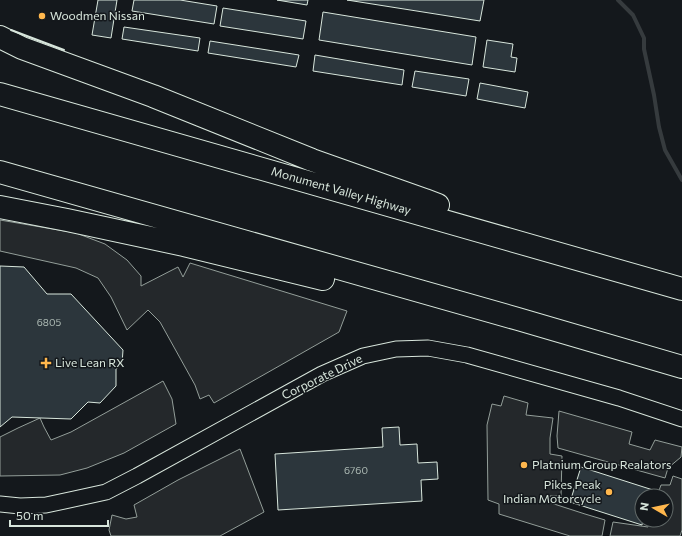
<svg xmlns="http://www.w3.org/2000/svg" width="682" height="536" font-family="Commissioner,sans-serif">
<style>
.parking{fill:#24282b;stroke:#939e99}
.lines{fill:none;stroke-linecap:round;stroke-linejoin:round}
.stream{stroke:#363b3e;stroke-width:4}
.building{fill:#2c363c;stroke:#d8e6dc}
.minor-casing{stroke:#d8e6dc;stroke-width:17}
.highway-casing{stroke:#d8e6dc;stroke-width:24}
.minor{stroke:#14181c;stroke-width:15}
.highway{stroke:#14181c;stroke-width:22}
.wall{stroke:#d8e6dc;stroke-width:2}
.poi-dot{fill:#ffb74d;stroke:#14181c;stroke-width:1.5}
.labels{text-anchor:middle;stroke-width:3;stroke-linejoin:round;paint-order:stroke}
.number-label{font-size:10px;fill:#adbab4}
.poi-label{font-size:12px;fill:#d8e6dc;stroke:#14181c;text-anchor:start}
.street-label{font-size:12px;fill:#d8e6dc;stroke:#14181c}
</style>
<rect width="100%" height="100%" fill="#14181c"/>
<!-- parking -->
<path class="parking" d="M0,220L76,233L105,244L127,260L141,276V286L178,267L183,277L190,263L347,311L339,332L214,403L209,395L200,399L195,385L160,322L148,310L127,330L111,297L98,278L76,268L0,251Z
M163,381L172,399L176,424L124,453L87,468L60,475L0,476V437L18,428L40,418L44,427L51,440L71,432Z
M504,396L528,403L526,415L553,418L550,438V454L562,456L561,496H550L551,503L585,514L605,520L602,536H570L499,514V504L488,500L487,425L492,404L501,406Z
M559,411L632,432L629,444L650,450L655,440L682,447L681,457L668,468L665,478L558,448L557,436Z
M240,449L264,512L220,536H111L109,530L112,515L126,519L137,517L134,505L178,480Z
M673,476L682,479V530L680,536H610L613,522L648,527L650,520H666V496H657L661,485H670Z"/>
<g class="lines">
<!-- stream -->
<path class="stream" d="M618,0L633,15L644,38V49L654,95L659,127L665,150L682,180"/>
</g>
<!-- building -->
<path class="building" d="M98,0H117L111,38L92,35Z
M134,0H180L217,6L214,24L132,11Z
M277,0H308L307,5Z
M347,0H484L480,21Z
M223,8L306,21L303,39L220,26Z
M323,12L476,37L472,65L319,40Z
M124,27L200,38L198,51L122,39Z
M487,40L513,44L511,57L517,58L515,72L483,67Z
M210,41L299,55L296,67L208,53Z
M315,55L404,70L402,85L313,71Z
M415,71L469,79L466,96L412,87Z
M480,83L528,92L525,108L477,99Z
M0,266L24,267L47,294H71L123,350L122,364L116,369V386L100,403L88,402L71,419L12,417L0,427Z
M399,427L400,445L417,444L418,463L437,462L438,479L421,480L422,501L278,510L275,454L383,447L382,428Z
M581,467L653,490L651,496H642V520H643L642,525L570,502Z"/>
<g class="lines">
<!-- minor casing -->
<g class="minor-casing">
<path id="minor" d="M0,504L20,506L46,505L74,499L106,492L137,476L322,374L363,356L396,349L428,348L467,355L619,398L682,419"/>
</g>
<!-- highway casing -->
<g class="highway-casing">
<path id="highway" d="M0,37L22,48L153,96L312,160L425,200L438,205
M0,94L682,289
M0,172L518,319L682,367
M0,207L67,220L184,245L323,279"/>
</g>
<!-- minor -->
<use href="#minor" class="minor"/>
<!-- highway -->
<use href="#highway" class="highway"/>
<!-- wall -->
<path class="wall" d="M11,30L64,50"/>
</g>
<!-- markers -->
<g class="poi-dot">
<circle cx="42" cy="16" r="4"/>
<path d="M44 357h4v4h4v4h-4v4h-4v-4h-4v-4h4z"/>
<circle cx="524" cy="465" r="4"/>
<circle cx="609" cy="492" r="4"/>
</g>
<g class="labels">
<!-- number labels -->
<g class="number-label">
<text x="49" y="326">6805</text>
<text x="356" y="474">6760</text>
</g>
<!-- poi labels -->
<g class="poi-label">
<text x="50" y="20">Woodmen Nissan</text>
<text x="55" y="367">Live Lean RX</text>
<text x="532" y="469">Platnium Group Realators</text>
<text x="601" y="489" text-anchor="end">Pikes Peak<tspan x="601" dy="14">Indian Motorcycle</tspan></text>
</g>
<!-- street labels -->
<g class="street-label">
<text transform="translate(341 191) rotate(16)" y="4">Monument Valley Highway</text>
<text transform="translate(322 377) rotate(-26)" y="4">Corporate Drive</text>
</g>
</g>
<!-- north arrow -->
<g transform="translate(654 508) rotate(279)"><circle r="19" fill="#14181c" stroke="#626a69"/>
<path d="M0-3L7 15L0 10L-7 15Z" fill="#ffb74d"/>
<text y="-6" font-size="11" font-weight="bold" text-anchor="middle" fill="#d8e6dc">N</text>
</g>
<!-- scale -->
<path d="M10 520v6h98v-6" fill="none" stroke="#d8e6dc" stroke-width="2"/>
<text x="16" y="520" font-size="12" fill="#d8e6dc" stroke="#14181c" stroke-width="3" paint-order="stroke">50 m</text>
</svg>
